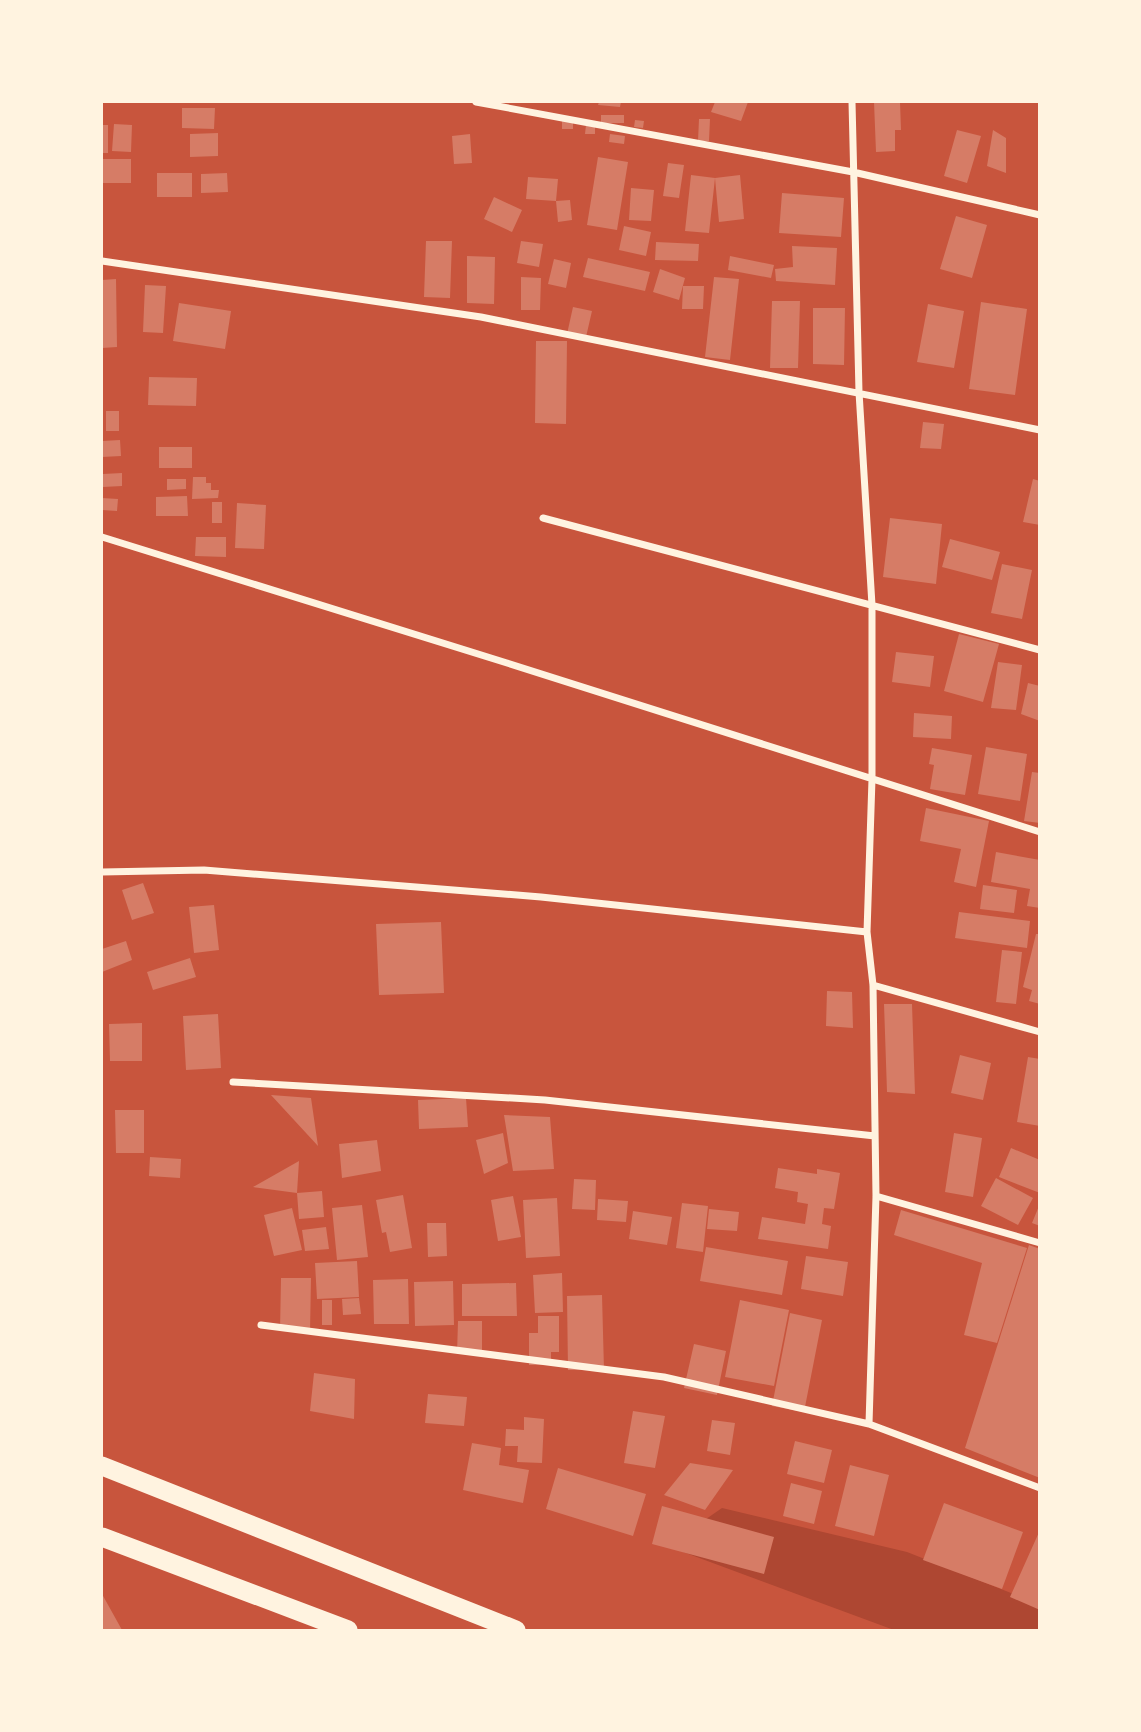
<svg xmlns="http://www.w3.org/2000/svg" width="1141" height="1732" font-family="Ubuntu,sans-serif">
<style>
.green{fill:#ae4732}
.building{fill:#d67c66}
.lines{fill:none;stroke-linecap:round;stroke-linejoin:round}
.minor{stroke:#fff3e0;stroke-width:7}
.trunk{stroke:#fff3e0;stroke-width:19}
</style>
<rect width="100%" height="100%" fill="#c8553d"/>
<!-- green -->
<path class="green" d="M722,1508L907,1552L1039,1604V1630H894L667,1546Z"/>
<!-- building -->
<path class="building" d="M599,102H621L620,107L598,105Z
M715,102H748L741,121L711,112Z
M874,102H900L901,130H895V151L876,152Z
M182,108H215L214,129L182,128Z
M601,115H624V123H601Z
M699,119H710L709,141H698Z
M635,120L644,121L643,128L634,127Z
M562,121H573V129H562Z
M114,124L132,125L131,152L112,151Z
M102,125H108V153H102Z
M586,125H595V134H585Z
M957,130L981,136L967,183L944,176Z
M993,130L1006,138V173L987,166Z
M218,133V156L190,157V134Z
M470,134L472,163L454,164L452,136Z
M610,134L625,136L624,144L609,142Z
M598,157L628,162L617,230L587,225Z
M102,159H131V183H102Z
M668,163L684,165L679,198L663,196Z
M157,173H192V197H157Z
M227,173L228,192L201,193V174Z
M691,175L715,178L709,233L685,231Z
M740,175L744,219L719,222L715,178Z
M528,177L558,179L556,201L526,199Z
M631,188L654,190L651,221L629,220Z
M782,193L844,198L841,237L779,233Z
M494,197L522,210L512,232L484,219Z
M570,200L572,220L558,222L556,201Z
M956,216L987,225L972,278L940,269Z
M624,226L651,232L646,256L619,250Z
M426,241H452L450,298L424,297Z
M521,241L543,244L539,267L517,263Z
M656,242L699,244L698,261L655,260Z
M792,246L837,248L835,285L776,281L775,269L793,267Z
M467,256L495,257L494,304L467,303Z
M730,256L774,265L771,278L728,270Z
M588,258L650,272L645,291L583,277Z
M554,259L571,263L566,288L548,284Z
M660,269L685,278L679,300L653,292Z
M521,277L541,278L540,310H521Z
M714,277L739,279L730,360L705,357Z
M116,279L117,347L102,348V280Z
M145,285L166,286L163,333L143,332Z
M683,286H704L703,309H682Z
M772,301H800L798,368H770Z
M981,302L1027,309L1015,395L969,389Z
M179,303L231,311L225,349L173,341Z
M928,304L964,311L954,368L917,362Z
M573,307L592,311L586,337L567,334Z
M813,308H845L844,365L813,364Z
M536,341H567L566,424L535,423Z
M149,377L197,378L196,406L148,405Z
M106,411H119V431H106Z
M923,422L944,424L941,449L920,448Z
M120,440L121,456L102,457V441Z
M159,447H192V468H159Z
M122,473V486L103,487V474Z
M193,477H206V483H211V490H219L218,498L192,499Z
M167,479H186V489L167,490Z
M1033,479L1040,481V525L1023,522Z
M187,496L188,516H156V497Z
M102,498L118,499L117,511L102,510Z
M212,502H222V523H212Z
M237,503L266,505L264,549L235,548Z
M890,518L942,524L936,584L883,577Z
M196,537H226V557L195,556Z
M950,539L1000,552L992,580L942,567Z
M1002,564L1032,570L1022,619L991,613Z
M959,634L999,644L983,702L944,691Z
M896,652L934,656L930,687L892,682Z
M998,662L1022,665L1016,710L991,708Z
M1028,683L1040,686V721L1021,714Z
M914,713L952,716L951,739L913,737Z
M986,747L1027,754L1020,801L978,794Z
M932,748L972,755L965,795L930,789L934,765L929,764Z
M1032,772L1040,773V823L1024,821Z
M926,808L989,821L976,887L954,882L961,849L920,841Z
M996,852L1040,860V908L1027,906L1030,889L991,882Z
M143,883L154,913L132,920L122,890Z
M983,885L1017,890L1014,913L980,909Z
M214,905L219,950L194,953L189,907Z
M959,912L1030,921L1027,948L955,938Z
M441,922L444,993L379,995L376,924Z
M1036,934H1040V1004L1029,1001L1032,990L1023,987Z
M126,941L132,960L102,972V949Z
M1002,950L1022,952L1016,1004L996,1002Z
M190,958L196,977L153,990L147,972Z
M827,991L852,992L853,1028L826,1026Z
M884,1004H912L915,1094L887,1092Z
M218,1014L221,1068L186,1070L183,1016Z
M142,1023V1061H110L109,1024Z
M960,1055L991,1063L983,1100L951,1093Z
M1028,1057L1040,1059V1126L1017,1122Z
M271,1095L311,1098L318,1146Z
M466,1098L468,1127L419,1129L418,1100Z
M115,1110H144V1153H116Z
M504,1115L550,1117L554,1169L513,1171Z
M503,1133L508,1163L484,1174L476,1140Z
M954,1133L982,1138L973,1197L945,1192Z
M377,1140L381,1171L342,1178L339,1144Z
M1011,1148L1040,1160V1193L999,1177Z
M150,1157L181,1159L180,1178L149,1176Z
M299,1161L297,1193L253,1187Z
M778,1168L817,1174V1169L840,1173L834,1209L824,1208L822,1224L831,1226L828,1249L758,1239L762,1217L805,1224L808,1204L797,1202L798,1192L775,1188Z
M996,1178L1033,1198L1018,1225L981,1206Z
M574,1179L596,1180L595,1210L572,1209Z
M322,1191L324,1217L299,1219L297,1193Z
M403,1195L412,1248L390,1252L386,1232L382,1233L376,1200Z
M513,1196L521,1237L498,1241L491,1200Z
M557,1198L560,1256L526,1258L523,1200Z
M598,1199L628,1201L626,1222L597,1220Z
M682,1203L708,1206L703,1252L676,1248Z
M362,1205L368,1257L337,1260L332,1208Z
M1039,1206H1040V1226L1032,1223Z
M292,1208L302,1250L274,1256L264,1215Z
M709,1209L739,1212L737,1231L707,1229Z
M901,1210L1027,1248L997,1343L964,1335L982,1263L894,1235Z
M633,1211L672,1217L667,1245L629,1239Z
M427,1223H446L447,1256L428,1257Z
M326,1227L329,1249L305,1251L302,1230Z
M1029,1245L1040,1249V1478L965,1448Z
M706,1247L788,1261L782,1295L700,1281Z
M806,1256L848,1262L843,1296L801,1289Z
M357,1261L359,1297L317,1299L315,1263Z
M562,1273L563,1312L535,1313L533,1275Z
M281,1278H311L310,1332L280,1331Z
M408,1279L409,1324H374L373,1280Z
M453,1281L454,1325L415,1326L414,1282Z
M516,1283L517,1316H462V1284Z
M602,1295L604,1370H568L567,1296Z
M359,1298L361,1314L343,1315L342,1299Z
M322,1300H332V1325H322Z
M740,1300L789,1310L774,1386L725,1377Z
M790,1313L822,1320L804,1412L772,1406Z
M538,1316H559V1352H551V1365H529V1333H538Z
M458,1321H482V1354H457Z
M694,1344L726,1351L717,1395L684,1388Z
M314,1373L355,1379L354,1419L310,1411Z
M428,1394L467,1397L464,1426L425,1423Z
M633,1411L665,1416L655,1468L624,1463Z
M524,1417L544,1419L542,1463L517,1462L518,1446H505L506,1429L524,1430Z
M712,1420L735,1423L730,1455L707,1451Z
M795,1441L832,1450L824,1483L787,1474Z
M472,1443L501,1448L499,1465L529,1470L523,1503L463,1490Z
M690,1463L733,1470L705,1510L664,1495Z
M850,1465L889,1475L874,1536L835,1526Z
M558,1468L646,1494L633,1536L546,1509Z
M791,1483L822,1491L814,1524L783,1516Z
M944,1503L1023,1532L1002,1589L923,1560Z
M662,1506L774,1537L764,1574L652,1544Z
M1040,1530V1610L1010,1597Z
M102,1594L122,1630H102Z"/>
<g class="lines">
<!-- minor -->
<path class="minor" d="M476,102L853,172L1040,215
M852,102L859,392L872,605V779L867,932L873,985L876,1196L869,1424
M102,261L481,317L1040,430
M543,518L1040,650
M102,537L507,663L1040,832
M102,872L204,870L541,897L867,932
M873,985L1040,1032
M233,1082L545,1100L875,1136
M876,1196L1040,1243
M261,1325L664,1377L869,1424L1040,1488"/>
<!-- trunk -->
<path class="trunk" d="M102,1466L516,1630
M102,1537L348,1630"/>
</g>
<!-- border -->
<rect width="1141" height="1732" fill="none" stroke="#fff3e0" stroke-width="206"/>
</svg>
